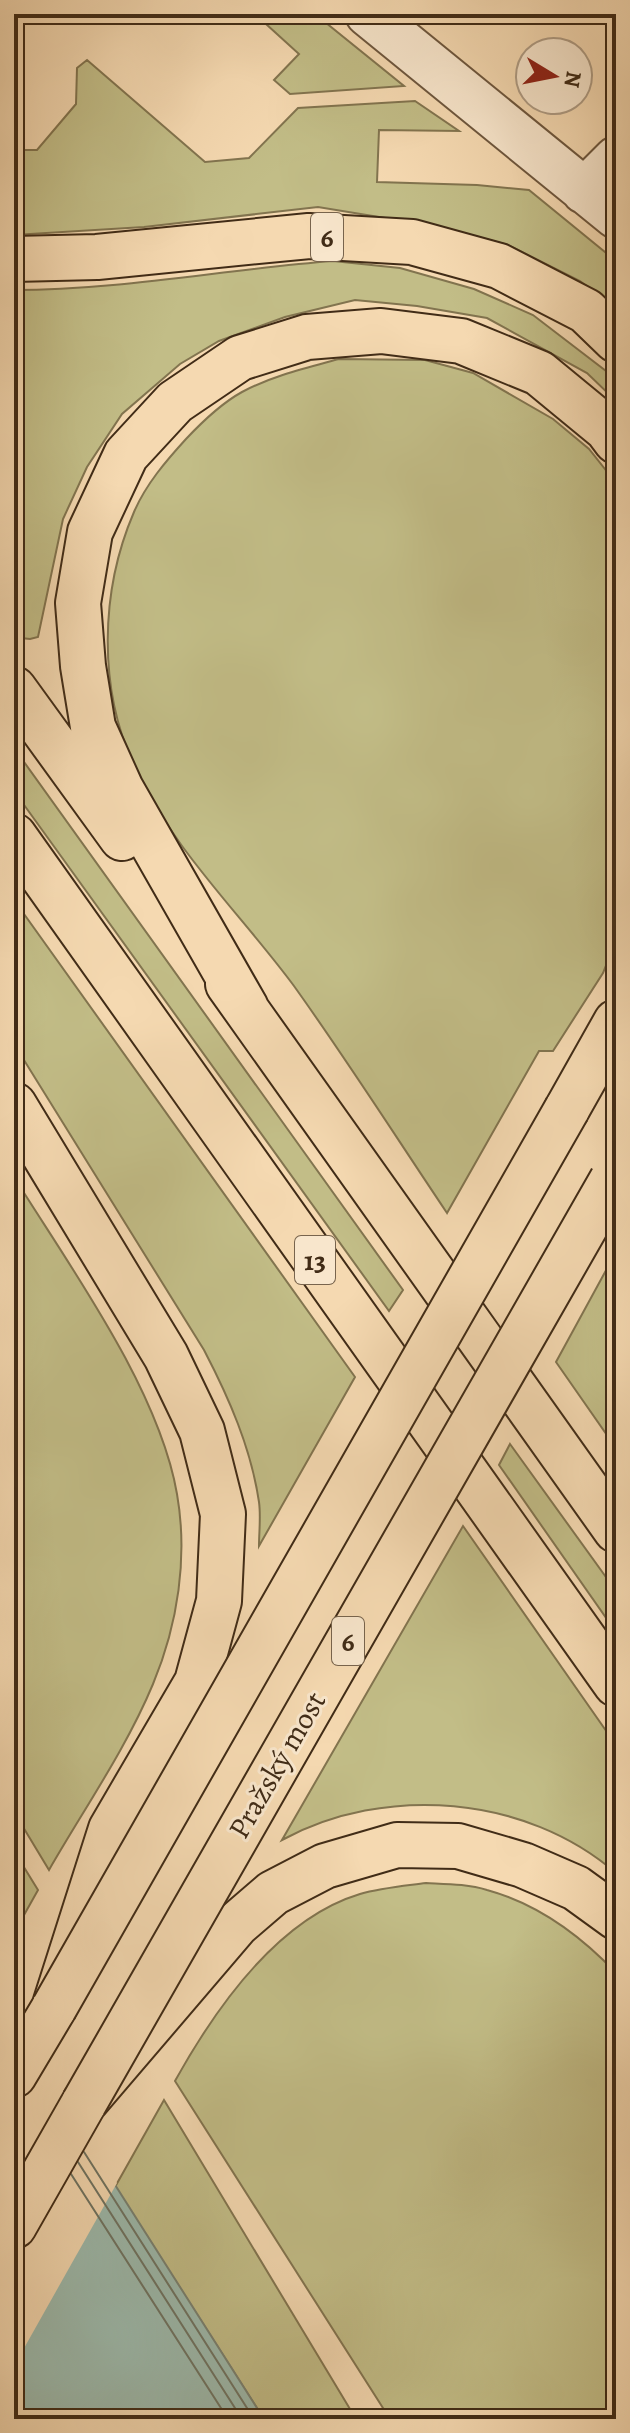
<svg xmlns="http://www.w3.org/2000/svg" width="630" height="2433" font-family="Alegreya,serif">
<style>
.green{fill:#c2bd87;stroke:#82744f;stroke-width:2}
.water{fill:#9cbaad;stroke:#788171;stroke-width:2}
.pier{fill:#f5d9b1}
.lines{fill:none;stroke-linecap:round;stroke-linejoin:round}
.shore{stroke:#6e7362;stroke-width:2}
.minor-casing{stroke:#6e573e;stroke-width:48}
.trunk-casing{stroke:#412c17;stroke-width:48}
.minor{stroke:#f8e6cc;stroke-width:44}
.trunk{stroke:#f5d9b1;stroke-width:44}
.trunk-bridge-casing{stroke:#412c17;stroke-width:48;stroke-linecap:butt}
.trunk-bridge{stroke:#f5d9b1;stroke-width:44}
.labels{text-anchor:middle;stroke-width:6;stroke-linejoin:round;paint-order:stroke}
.shield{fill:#f8e6cc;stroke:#78644d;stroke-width:2}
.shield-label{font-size:28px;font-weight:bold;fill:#412c17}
.street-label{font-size:30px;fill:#412c17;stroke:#f8e6cc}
</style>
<rect width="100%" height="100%" fill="#f5d9b1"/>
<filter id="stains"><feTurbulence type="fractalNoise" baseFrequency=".0025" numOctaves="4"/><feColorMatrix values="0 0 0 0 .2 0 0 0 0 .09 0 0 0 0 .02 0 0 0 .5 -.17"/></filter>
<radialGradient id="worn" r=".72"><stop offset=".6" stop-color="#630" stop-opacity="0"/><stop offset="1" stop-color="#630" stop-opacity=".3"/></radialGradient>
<!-- green -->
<path class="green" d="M255,14H315L404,86L290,94L274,80L299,54Z
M87,60L205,162L249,158L298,108L415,101L459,131L379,130L377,182L477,185L529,190L616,261V307L580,281L508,245L440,227L318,207L144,227L14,235V150H37L76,104L77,68Z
M333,261L400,268L474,289L533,315L606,371L616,382V401L587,373L487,318L417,306L355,300L285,317L219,341L180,364L122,414L87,467L63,519L38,637L30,639L21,638L14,628V290C121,290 227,269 333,261Z
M339,359L425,360L473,373L553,419L589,449L616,483V940L603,973L553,1051H539L447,1213C396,1137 347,1060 294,986C240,913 172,849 134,766C98,688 100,591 134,512C146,484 166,461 186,439C202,422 222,403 242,392C272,376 306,368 339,359Z
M14,748L403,1290L389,1311L14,791Z
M14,900L355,1377L259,1546C259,1532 261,1516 259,1502C251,1448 229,1398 204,1350L14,1044Z
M14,1177C70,1267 159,1389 177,1494C188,1557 178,1624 153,1684C126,1749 84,1809 49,1870L14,1812Z
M616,1252V1448L556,1362Z
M510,1444L616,1591V1632L499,1465Z
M463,1526L616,1745V1873C526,1795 385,1784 282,1840Z
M14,1851L38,1890L14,1933Z
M426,1883C446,1884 468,1884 487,1890C538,1904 580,1935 616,1973V2419H390L175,2081C215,2009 277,1919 360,1894C381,1888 404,1886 426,1883Z
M164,2100L356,2419H264L115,2187Z"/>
<!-- water -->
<path class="water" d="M14,2026L264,2419H14Z"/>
<!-- pier -->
<path class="pier" d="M14,2022L117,2183L14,2366Z"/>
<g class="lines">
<!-- shore -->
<path class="shore" d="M84,2152L254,2419
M78,2162L242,2419
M71,2174L228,2419"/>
<!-- minor casing -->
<g class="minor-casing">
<path id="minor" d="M368,14L616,216
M584,191L616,159"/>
</g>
<!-- trunk casing -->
<g class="trunk-casing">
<path id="trunk" d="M14,259L97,257L309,236L412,242L499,266L586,311L616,340
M14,689L122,838
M14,836L616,1684
M228,984L616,1530
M246,1008L121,789L93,727L83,666L78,603L90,532L126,455L175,402L240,358L307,337L381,331L461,341L539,373L607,429L616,441
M14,1105L166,1356L202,1431L223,1514L219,1601L197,1682L111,1829L54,2008L14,2075
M567,1109L616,1022
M14,2226L84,2103L237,1924L273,1893L325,1866L397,1845L458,1846L523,1865L576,1888L616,1917"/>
</g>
<!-- minor -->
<use href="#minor" class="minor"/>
<!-- trunk -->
<use href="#trunk" class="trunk"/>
<!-- trunk-bridge casing -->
<g class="trunk-bridge-casing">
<path id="trunk-bridge" d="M54,2008L567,1109
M84,2103L612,1180"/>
</g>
<!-- trunk-bridge -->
<use href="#trunk-bridge" class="trunk-bridge"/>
</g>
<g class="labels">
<!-- shield labels -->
<g class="shield">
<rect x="311" y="213" width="32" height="48" rx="6"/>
<rect x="295" y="1236" width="40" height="48" rx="6"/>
<rect x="332" y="1617" width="32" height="48" rx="6"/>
</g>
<g class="shield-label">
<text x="327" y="247">6</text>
<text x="315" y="1270">13</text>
<text x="348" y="1651">6</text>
</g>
<!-- street labels -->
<g class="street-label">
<text transform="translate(277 1765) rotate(-60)" y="10">Pražský most</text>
</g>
</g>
<!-- margin -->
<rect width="630" height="2433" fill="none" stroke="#f5d9b1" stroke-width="48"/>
<rect x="16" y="16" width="598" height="2401" fill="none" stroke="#412c17" stroke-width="4"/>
<rect x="24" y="24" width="582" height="2385" fill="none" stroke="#412c17" stroke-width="2"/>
<!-- north arrow -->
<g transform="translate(554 76) rotate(100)"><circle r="38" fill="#f8e6cc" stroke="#af9c84" stroke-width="2"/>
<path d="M0-6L14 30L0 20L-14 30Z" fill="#8f2418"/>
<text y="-12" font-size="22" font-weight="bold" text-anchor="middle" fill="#412c17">N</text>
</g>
<rect width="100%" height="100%" filter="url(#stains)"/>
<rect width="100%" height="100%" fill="url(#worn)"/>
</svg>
